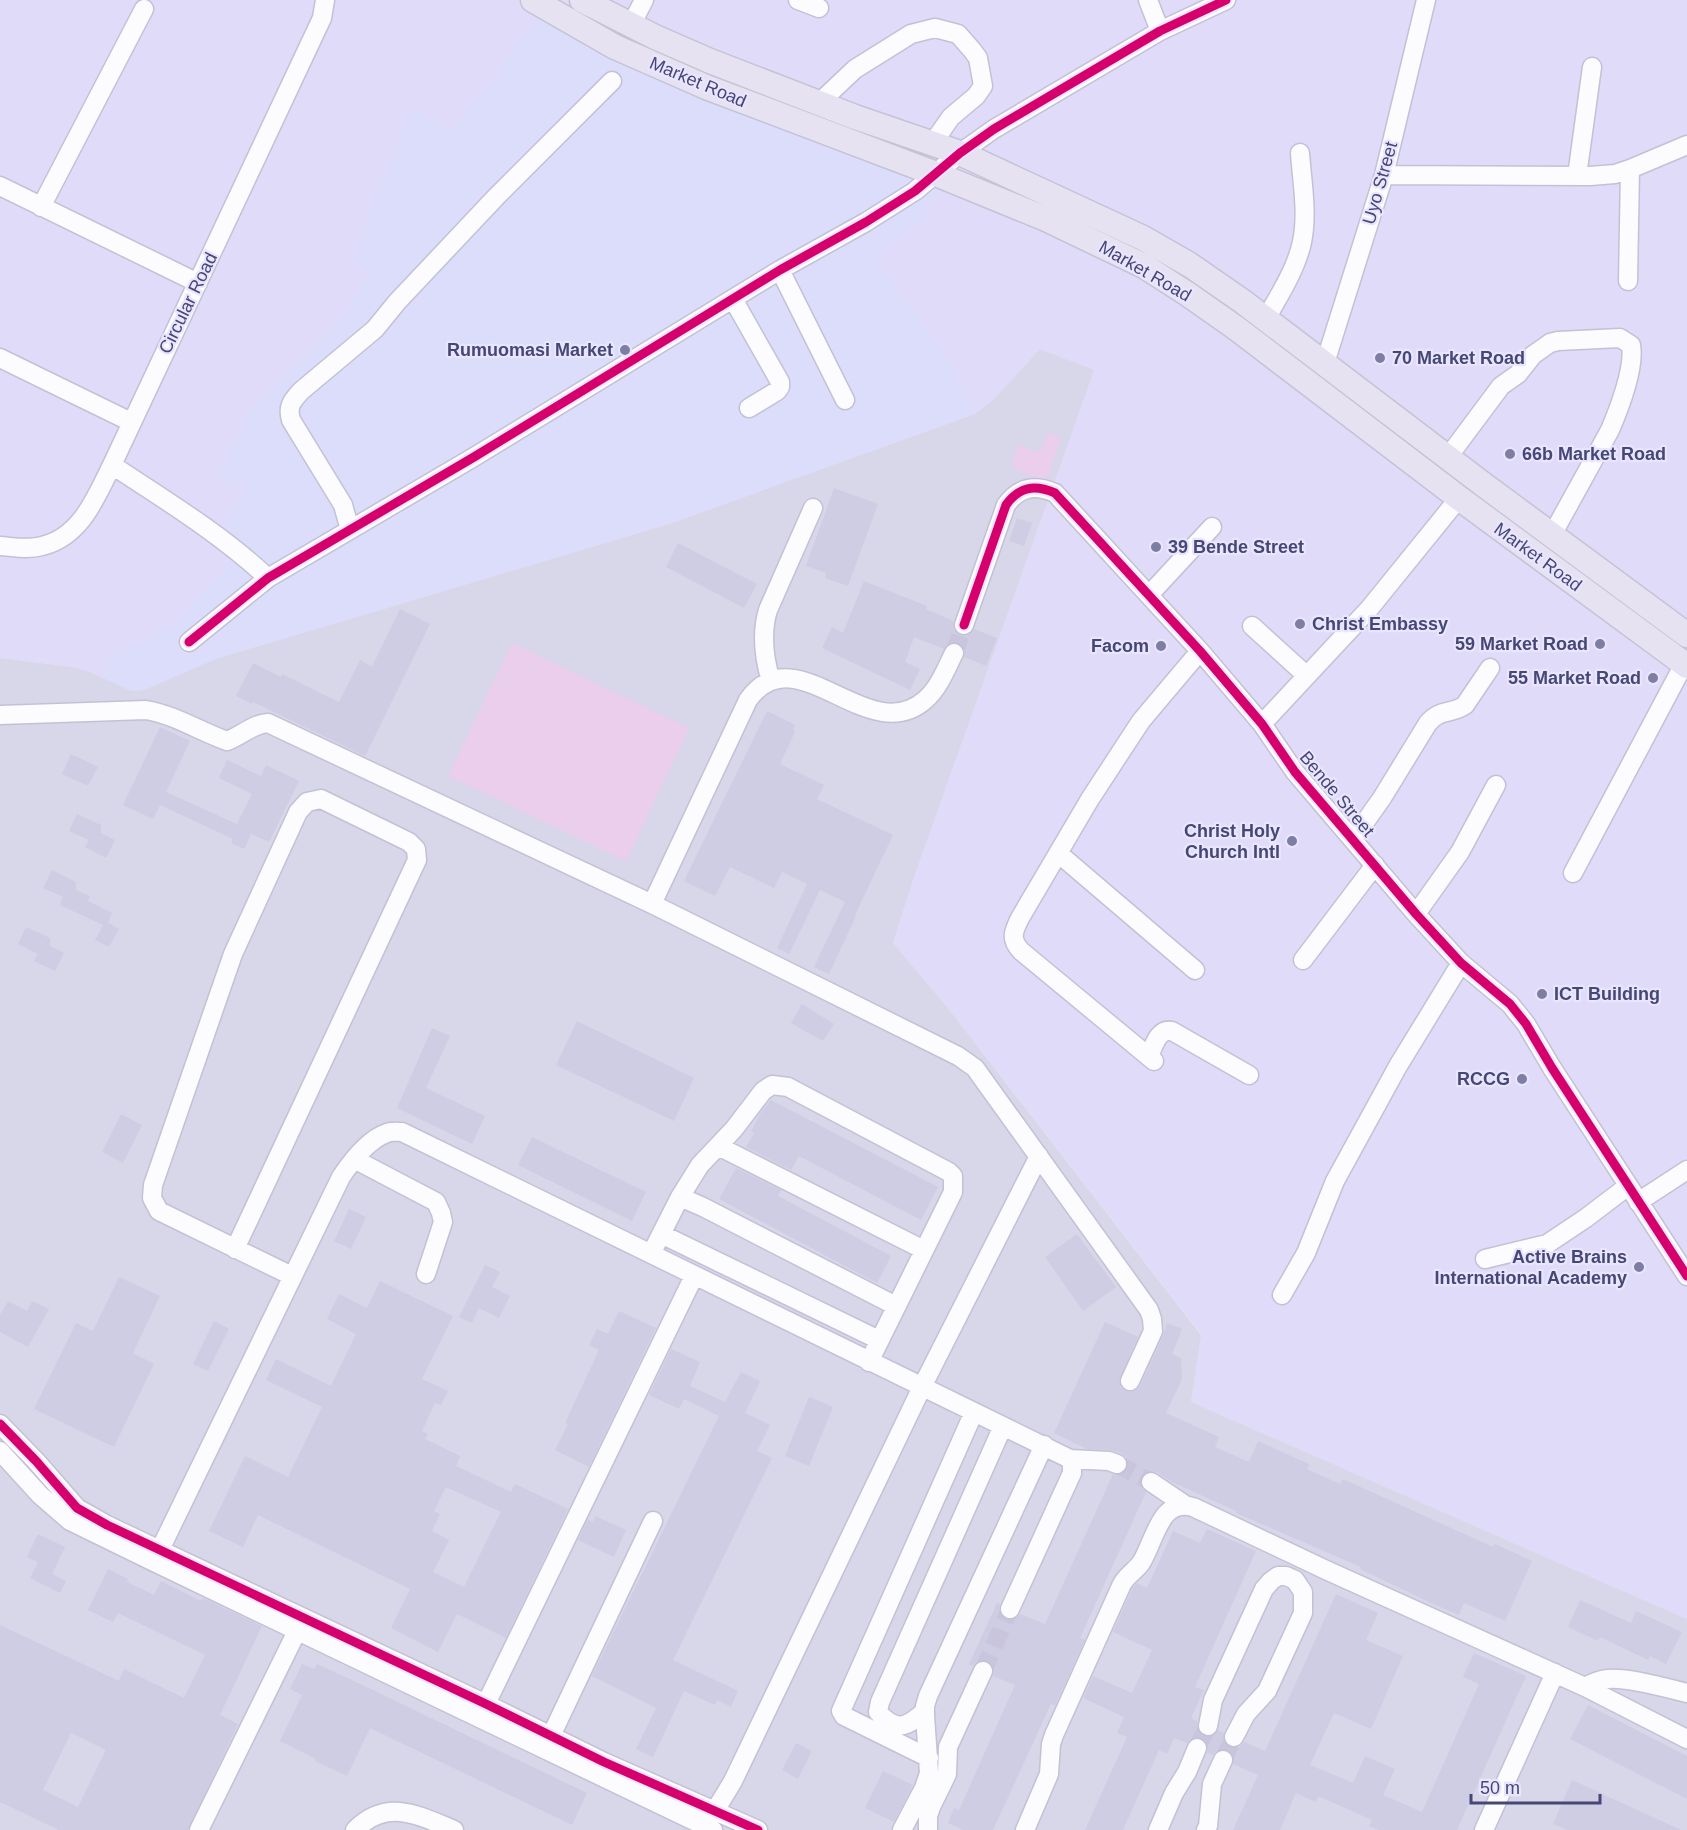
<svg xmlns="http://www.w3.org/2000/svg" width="1687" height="1830" font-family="Arial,sans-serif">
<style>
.residential{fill:#e0dbf9}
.commercial{fill:#dbddfb}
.industrial{fill:#d8d6e9}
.green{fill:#eaceeb}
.building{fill:#cecde3;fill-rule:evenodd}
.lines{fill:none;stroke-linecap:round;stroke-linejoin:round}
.minor-tunnel{stroke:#c8c5dd;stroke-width:18;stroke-dasharray:18 9;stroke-linecap:butt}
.minor-casing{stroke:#c2c1d6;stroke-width:21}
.major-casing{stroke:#c4c3d5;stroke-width:27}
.minor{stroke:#fcfbfe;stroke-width:18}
.major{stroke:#e6e2f2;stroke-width:24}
.cycleway-casing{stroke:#eae5ff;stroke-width:13}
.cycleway{stroke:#d6006c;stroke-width:9}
.poi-dot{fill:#7e7ea2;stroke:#eae5ff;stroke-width:2}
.labels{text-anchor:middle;stroke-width:4.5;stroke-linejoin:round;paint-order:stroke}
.street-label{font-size:18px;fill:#454774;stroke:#eae5ff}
.poi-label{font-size:18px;font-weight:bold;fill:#454774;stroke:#eae5ff;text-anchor:end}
</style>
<rect width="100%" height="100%" fill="#e9e5f7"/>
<!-- residential -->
<path class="residential" d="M0,0H1687V1619L1191,1402L1201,1334L947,1007L893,943L913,880L1093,370L1040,349L994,399L975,414L131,691L90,672L72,667L0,658Z"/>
<!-- commercial -->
<path class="commercial" d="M537,18L703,96L835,149L946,190L922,206L929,218L875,256L962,381L975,414L672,523L216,659L144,690L131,691L103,678L108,657L177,621L233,558L214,544L246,489L216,476L251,408L341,319L371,270L352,261L411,107L452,132Z"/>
<!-- industrial -->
<path class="industrial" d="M1040,349L1094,370L913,880L893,943L947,1007L1201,1335L1191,1402L1687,1619V1830H0V658L72,667L90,672L131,691L144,690L216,659L672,523L975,414L994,399Z"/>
<!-- green -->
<path class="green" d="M1048,433L1061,437L1048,476C1038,484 1021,471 1011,466L1018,445L1035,452L1041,449Z
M512,643L689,728L626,861L448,776Z"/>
<!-- building -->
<path class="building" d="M834,488L878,504L848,586L825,578L826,573L806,566Z
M1017,518L1032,523L1024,546L1009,541Z
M678,543L757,584L744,608L666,567Z
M864,581L927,606L926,609L953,621V628L960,635L967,636L974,629L997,638L986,666L964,657V647L958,643H948L944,649L914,637L905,662L920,669L910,690L822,648L832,627L843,633Z
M400,609L430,624L365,756L253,702L252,704L236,696L253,663L281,677L282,674L339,702L360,660L372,667Z
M767,711L795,725L793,730L795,732L780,764L824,785L817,799L893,835L855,915L856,916L829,974L814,967L845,902L820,890L789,954L777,948L807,884L782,872L774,888L730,867L715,896L684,881Z
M160,727L190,741L166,792L237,824L252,794L219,778L227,760L261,776L266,765L299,781L269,842L251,834L244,849L231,843L233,839L160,805L153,819L123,805Z
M71,754L98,767L88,786L62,774Z
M77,814L101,825V833L115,840L106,858L85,847L89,840L69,831Z
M52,870L76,882V890L90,896L88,901L112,913L108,923L119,929L109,947L95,940L103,925L60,905L63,897L43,888Z
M26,927L50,938V946L64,953L55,971L34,961L38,954L18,944Z
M802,1004L834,1024L823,1041L791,1023Z
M577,1021L694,1078L674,1121L556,1065Z
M432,1028L450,1036L426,1088L485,1116L472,1144L397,1108Z
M771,1100L938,1187L921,1220L799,1156L791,1170L746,1147L754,1133L751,1131L760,1114Z
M121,1114L142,1125L123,1163L102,1152Z
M532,1137L646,1192L632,1221L518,1165Z
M736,1168L781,1190L778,1196L891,1256L877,1283L719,1199Z
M349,1209L366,1217L351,1249L334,1241Z
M1077,1234L1116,1287L1083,1311L1045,1257Z
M485,1265L500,1272L492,1287L510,1296L499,1318L479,1308L472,1323L459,1317Z
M119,1277L160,1296L133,1353L154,1364L114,1447L34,1409L76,1323L93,1331Z
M380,1281L453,1316L422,1379L448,1391L441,1405L435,1403L422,1431L428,1434L425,1439L460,1456L456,1466L511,1492L515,1484L568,1509L506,1638L457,1614L438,1652L391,1628L410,1589L258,1515L243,1547L209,1531L245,1456L288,1477L322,1407L266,1380L276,1359L331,1386L356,1334L327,1319L339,1294L367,1308ZM446,1487L501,1512L464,1587L433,1572L449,1540L432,1531L440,1514L434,1511Z
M8,1301L27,1311L32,1301L49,1309L28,1347L0,1332V1315Z
M619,1311L656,1328L589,1467L555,1450L568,1424L565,1423L599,1350L589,1345L597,1329L608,1334Z
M214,1321L229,1329L208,1371L193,1364Z
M1105,1322L1138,1337L1119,1381L1121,1388L1130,1392L1136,1390L1140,1386L1163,1336L1167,1323L1182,1329L1172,1354L1181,1358L1182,1379L1166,1413L1219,1437L1215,1447L1249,1462L1258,1441L1309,1464L1307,1469L1340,1484L1343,1479L1493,1547L1495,1544L1532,1561L1505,1621L1464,1603L1459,1615L1431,1603L1360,1569L1361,1567L1236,1513V1511L1172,1482L1157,1472H1147L1142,1475L1140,1482L1141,1487L1146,1492L1080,1638L1085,1640L1055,1706L1051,1704L993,1830H963L948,1823L954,1808L959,1810L1015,1685L993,1676L994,1671L992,1665L987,1661L977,1662L973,1666L969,1664L997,1603L1000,1604L999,1609L1001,1615L1006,1619L1016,1618L1020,1614L1045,1624L1113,1474L1118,1475L1124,1473L1128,1467L1126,1457L1121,1453L1110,1450L1087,1449L1054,1433Z
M671,1349L700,1362L690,1386L725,1402L741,1372L760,1381L745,1413L770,1425L757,1451L772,1458L673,1660L738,1691L731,1707L717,1700L715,1705L684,1691L653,1757L636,1749L656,1708L592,1676L719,1416L684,1399L679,1409L649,1395Z
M809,1397L833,1407L809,1466L785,1456Z
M595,1516L626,1530L614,1557L578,1540L588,1519L593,1522Z
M1207,1529L1256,1551L1195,1687L1204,1690L1191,1718L1197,1721L1198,1730L1205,1737L1212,1736L1218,1730L1224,1733V1743L1229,1747H1240L1244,1742L1265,1751L1336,1594L1378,1613L1366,1640L1403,1656L1371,1729L1334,1713L1310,1765L1353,1783L1365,1756L1395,1769L1383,1795L1422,1812L1479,1684L1463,1677L1474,1653L1526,1676L1457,1830H1379L1369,1826L1372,1820L1318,1796L1316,1802L1296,1793L1280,1830H1233L1258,1775L1233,1764L1232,1754L1227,1750L1217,1751L1213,1755L1207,1753L1208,1747L1206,1742L1202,1738L1196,1737L1191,1739L1187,1743L1174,1738L1167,1754L1159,1750L1123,1830H1085L1127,1737L1117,1733L1124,1717L1083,1698L1093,1676L1132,1693L1152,1650L1113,1632L1133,1587L1137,1583L1147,1588L1173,1531L1200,1543Z
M38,1534L65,1547L52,1574L66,1581L60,1593L30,1578L38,1562L27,1557Z
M108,1569L128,1579L127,1582L154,1595L161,1581L201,1601L203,1598L262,1626L220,1715L238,1724L188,1830H59L0,1802V1625L119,1681L124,1669L184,1698L205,1655L118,1613L113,1622L88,1610ZM71,1733L106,1750L78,1807L43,1790Z
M1580,1600L1631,1623L1636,1611L1682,1632L1666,1664L1650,1656L1648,1660L1600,1637L1598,1641L1568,1627Z
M302,1664L314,1669L317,1664L354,1681L587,1793L572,1825L370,1728L347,1776L315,1761L316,1759L280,1741L302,1695L290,1689Z
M1588,1705L1687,1756V1799L1570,1739Z
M796,1743L812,1751L798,1779L782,1770Z
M883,1771L913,1785L894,1822L865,1808Z
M1572,1780L1681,1830H1567L1553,1824Z"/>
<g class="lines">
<!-- minor-tunnel -->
<path class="minor-tunnel" d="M954,653L964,625
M1117,1464L1151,1482
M983,1671L1010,1609
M1197,1748L1208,1726
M1223,1760L1234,1737"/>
<!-- minor casing -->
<g class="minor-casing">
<path id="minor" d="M798,0L819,8
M1148,0L1160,31
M631,25L644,0
M819,103L855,69L911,34L935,28L958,34L972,50L978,58L983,86L976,96L951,117L932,144
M1384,175L1590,176L1615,174L1630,169L1687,145
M1577,176L1592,67
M0,186L198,283
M41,207L144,9
M780,270L845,400
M1628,281L1630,169
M733,299L780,382V387L777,391L749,408
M1266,319C1279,295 1296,270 1302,242C1308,213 1302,182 1300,153
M0,358L131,422
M1325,363L1384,175L1426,0
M1448,457L1501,386L1518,374L1533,355L1550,343L1558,341L1620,338L1631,345C1635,367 1619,409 1610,430L1552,535
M112,465C165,500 221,534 268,578
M350,530L343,505L291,420C287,406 292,401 301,391L375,329L397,302L496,197L612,81
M0,546C14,547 28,550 42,546C81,537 96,497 112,465L322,18L325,0
M1149,595L1212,527
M964,625L1006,505C1019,487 1034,484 1055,493L1200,651L1262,724L1295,772L1416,914L1461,963L1510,1004L1526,1024L1552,1068L1687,1276
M1252,626L1307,676
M189,642L268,578L474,457L780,270L866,222L915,191L960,153L994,129L1160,31L1226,0
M771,681C764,658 761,633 768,610L813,508
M0,715L146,710C175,715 199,731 227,741C243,735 252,724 268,723L652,904L958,1056L975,1068L1149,1310L1152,1319L1153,1331L1130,1381
M1262,724L1369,609L1459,498
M1353,839L1382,798L1428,723C1441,708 1451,715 1465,705L1490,668
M1058,853L1195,970
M1573,873L1684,664
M652,904L748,700C796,632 868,750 925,700C939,688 946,669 954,653
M1416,914L1460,852L1496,785
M1303,960L1375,865
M1149,1056C1154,1046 1158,1028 1172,1031L1249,1075
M1154,1061L1021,951C1010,939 1013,932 1020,918L1090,799L1141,721L1200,651
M718,1146L924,1250
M354,1159L436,1202L441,1213L443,1222L426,1274
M680,1197L703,1207L896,1306
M1638,1202L1687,1170
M661,1234L879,1340
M235,1249L417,860L416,849L409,842L321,799L307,802L298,812L233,954L153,1185L152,1198L159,1211L292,1276
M651,1254L680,1197L700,1165L734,1129L763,1091L772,1085L788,1087L949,1172L953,1176V1192L869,1362
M1485,1259L1547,1244L1586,1218L1628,1186
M1282,1295L1306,1253L1335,1181L1398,1066L1461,963
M0,1424L36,1461L77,1508L107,1525L486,1704L604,1762L758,1830
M0,1451L40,1495L70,1521L154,1562L713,1830
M1070,1459L1109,1461L1117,1464
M1151,1482L1185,1505
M154,1562L341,1177C351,1162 369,1139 387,1133C391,1131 397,1132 402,1132L1070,1459L1072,1465V1473L1010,1609
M1585,1687C1592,1683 1599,1680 1608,1679C1628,1677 1666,1688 1687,1693
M925,1711C907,1727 897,1733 878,1712L880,1702L1003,1426
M481,1714L694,1276
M1208,1726L1213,1700L1264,1589L1271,1581L1278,1576H1286L1295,1580L1303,1592V1613L1267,1691L1246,1714L1234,1737
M551,1736L653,1521
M929,1758L844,1716L841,1711L974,1412
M710,1819L733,1781L922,1387L1039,1156
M199,1830L303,1619
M355,1830C387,1798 418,1815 454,1830
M902,1830L924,1788L929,1773L925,1716V1706L928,1696L1044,1445
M928,1830V1816L931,1807L947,1774L948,1747L983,1671
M1025,1830L1049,1774L1051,1744L1054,1735L1122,1584C1127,1575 1135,1571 1141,1563C1155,1541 1160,1497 1193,1507L1326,1570L1585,1687L1687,1739
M1158,1830L1174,1793L1187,1772L1197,1748
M1206,1830L1208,1826L1212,1784L1223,1760
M1484,1830L1555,1673"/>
</g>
<!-- major casing -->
<g class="major-casing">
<path id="major" d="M533,0L615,47L706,87L936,174L1046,219L1144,266L1189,295L1236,328L1459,498L1687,666
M582,0L655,37L710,61L855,117L960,153L1143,238L1190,265L1242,301L1484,485L1687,635"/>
</g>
<!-- minor -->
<use href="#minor" class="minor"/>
<!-- major -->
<use href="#major" class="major"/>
<!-- cycleway casing -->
<g class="cycleway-casing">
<path id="cycleway" d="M964,625L1006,505C1019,487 1034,484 1055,493L1200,651L1262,724L1295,772L1416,914L1461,963L1510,1004L1526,1024L1552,1068L1687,1276
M189,642L268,578L474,457L780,270L866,222L915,191L960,153L994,129L1160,31L1226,0
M0,1424L36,1461L77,1508L107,1525L486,1704L604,1762L758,1830"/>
</g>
<!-- cycleway -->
<use href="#cycleway" class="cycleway"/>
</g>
<!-- markers -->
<g class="poi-dot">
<circle cx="625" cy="350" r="6"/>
<circle cx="1380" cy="358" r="6"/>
<circle cx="1510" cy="454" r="6"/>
<circle cx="1156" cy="547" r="6"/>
<circle cx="1300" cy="624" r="6"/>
<circle cx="1600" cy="644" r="6"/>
<circle cx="1161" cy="646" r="6"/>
<circle cx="1653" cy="678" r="6"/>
<circle cx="1292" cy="841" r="6"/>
<circle cx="1542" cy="994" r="6"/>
<circle cx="1522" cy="1079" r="6"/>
<circle cx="1639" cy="1267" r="6"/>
</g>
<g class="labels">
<!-- street labels -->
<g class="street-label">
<text transform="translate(698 82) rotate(23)" y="6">Market Road</text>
<text transform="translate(1380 183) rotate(-74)" y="6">Uyo Street</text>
<text transform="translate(1145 271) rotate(30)" y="6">Market Road</text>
<text transform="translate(188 303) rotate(-64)" y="6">Circular Road</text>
<text transform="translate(1538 557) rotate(36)" y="6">Market Road</text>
<text transform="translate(1337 794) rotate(50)" y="6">Bende Street</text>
</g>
<!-- poi labels -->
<g class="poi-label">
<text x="613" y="356">Rumuomasi Market</text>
<text x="1392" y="364" text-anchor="start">70 Market Road</text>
<text x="1522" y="460" text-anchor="start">66b Market Road</text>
<text x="1168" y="553" text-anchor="start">39 Bende Street</text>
<text x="1312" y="630" text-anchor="start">Christ Embassy</text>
<text x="1588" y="650">59 Market Road</text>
<text x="1149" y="652">Facom</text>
<text x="1641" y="684">55 Market Road</text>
<text x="1280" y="837">Christ Holy<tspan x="1280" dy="21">Church Intl</tspan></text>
<text x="1554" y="1000" text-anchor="start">ICT Building</text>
<text x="1510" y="1085">RCCG</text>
<text x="1627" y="1263">Active Brains<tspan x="1627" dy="21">International Academy</tspan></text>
</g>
</g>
<!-- scale -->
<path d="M1471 1794v9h129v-9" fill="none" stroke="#454774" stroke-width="3"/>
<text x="1480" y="1794" font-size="18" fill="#454774" stroke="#eae5ff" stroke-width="4.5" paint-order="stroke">50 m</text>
</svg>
